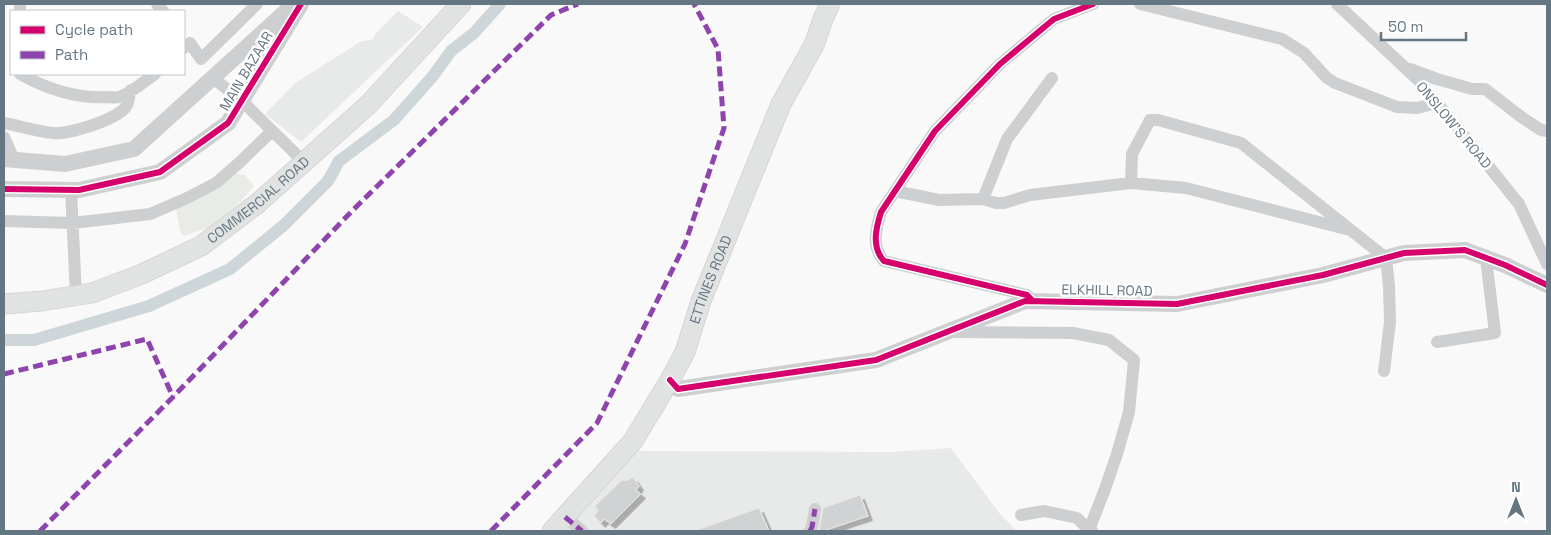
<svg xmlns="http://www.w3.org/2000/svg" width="1551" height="535" font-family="'Space Grotesk',sans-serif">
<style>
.built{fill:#e8e9e9}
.green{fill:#e8ebe6}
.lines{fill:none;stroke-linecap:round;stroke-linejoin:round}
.canal{stroke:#ced6d9;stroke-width:12}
.building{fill:#d0d2d3;stroke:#e8e8e8;filter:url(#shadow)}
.secondary-casing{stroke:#d5d6d7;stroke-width:21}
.minor{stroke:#cecfd0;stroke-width:12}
.tertiary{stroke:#cecfd0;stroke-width:16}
.secondary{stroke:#e1e2e2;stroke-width:19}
.quiet{stroke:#8e44ad;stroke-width:5;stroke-dasharray:10 5;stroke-linecap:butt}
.cycleway-casing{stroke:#fff;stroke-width:9}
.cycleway{stroke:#d6006c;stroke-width:6}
.labels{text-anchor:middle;stroke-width:5;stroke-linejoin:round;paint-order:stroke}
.street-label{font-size:14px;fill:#657683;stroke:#fff}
</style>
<defs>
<filter id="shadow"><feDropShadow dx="4.5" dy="4.5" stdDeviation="0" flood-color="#0004"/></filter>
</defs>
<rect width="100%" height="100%" fill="#f9f9f9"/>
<!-- built -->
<path class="built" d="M398,11L423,27L301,142L265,114L295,83L360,42L373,39L376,33Z
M951,448L1000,514L1017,531H564L636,451L892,452Z"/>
<!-- green -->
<path class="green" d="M235,173L245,175L254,186L242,200L209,227L184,236L180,231L176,208Z"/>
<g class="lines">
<!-- canal -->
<path class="canal" d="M4,340H34L149,306L230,269L284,225L328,181L339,161L394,120L433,76L451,51L474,33L500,4"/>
</g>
<!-- building -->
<path class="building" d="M633,477L639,486L636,490L641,494L611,524L604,519L601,523L594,516L598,511L595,506L622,480L626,481Z
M860,495L868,516L823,531H819L823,508Z
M759,508L769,531H697V530Z"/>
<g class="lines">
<!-- secondary casing -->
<g class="secondary-casing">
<g id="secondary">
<path id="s1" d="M4,304L42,301L92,293L142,274L201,246L258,203L368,105L461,4"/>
<path id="s2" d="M552,531L633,441L670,380L685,352L701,301L781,104L814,45L823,19L830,4"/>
</g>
</g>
<!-- minor -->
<path class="minor" d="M20,4V11
M157,4L163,11
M1140,4L1282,39L1304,53L1327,78L1335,83L1397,107L1417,108L1437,103
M1337,4L1416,78L1458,128L1519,204L1547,264
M184,48L190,43L201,59L257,4
M1410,69L1437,79L1472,89H1485L1520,116L1541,130L1547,131
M20,74C47,89 76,99 108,97C111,97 116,98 119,97C131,93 145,81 155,74
M213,78L242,101L304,162
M4,123C20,126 36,131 53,133C68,135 120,119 127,105C129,101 129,95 131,90
M4,137L14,160
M1131,183L1132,154L1150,120H1158L1241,143L1386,258L1389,286L1390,322L1384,371
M71,190L76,295
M895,191L939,200L983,199L996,203H1004L1030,195L1131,183L1186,188L1350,230
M983,199L1007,139L1052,78
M4,221L73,223L150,214L185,199L216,183L240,162L272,131
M1033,301L1027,295L884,261C871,247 876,228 881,212L935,131L1000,64L1054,19L1093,4
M954,332L1073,333L1109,340L1134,360L1129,412L1117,454L1105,489L1089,530L1092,531
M1437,342L1495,333L1486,258
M1021,515L1044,511L1077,518L1089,530L1087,531
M565,517L582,531
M810,531L812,527L815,509"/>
<!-- tertiary -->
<path class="tertiary" d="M4,159L65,164L134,149L294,4
M4,189L79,190L160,172L228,123L301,4
M670,380L678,389L876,360L1025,301L1177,304L1323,275L1404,253L1465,250L1505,265L1547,285"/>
<!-- secondary -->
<use href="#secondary" class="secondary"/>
<!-- quiet -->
<path class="quiet" d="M4,374L147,339L173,397
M565,517L582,531
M40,531L173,397L352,211L551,15L578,4
M491,531L597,423L685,244L724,128L718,49L694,4
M810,531L812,527L815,509"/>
<!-- cycleway casing -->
<g class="cycleway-casing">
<path id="cycleway" d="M4,189L79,190L160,172L228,123L301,4
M1033,301L1027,295L884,261C871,247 876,228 881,212L935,131L1000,64L1054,19L1093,4
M670,380L678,389L876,360L1025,301L1177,304L1323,275L1404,253L1465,250L1505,265L1547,285"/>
</g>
<!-- cycleway -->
<use href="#cycleway" class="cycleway"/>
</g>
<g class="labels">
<!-- street labels -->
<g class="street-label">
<text transform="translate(246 71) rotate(-59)" y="5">MAIN BAZAAR</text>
<text transform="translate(1454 125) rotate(50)" y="5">ONSLOW'S ROAD</text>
<text dy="5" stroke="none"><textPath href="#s1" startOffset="281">COMMERCIAL ROAD</textPath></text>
<text dy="5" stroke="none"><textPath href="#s2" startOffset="301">ETTINES ROAD</textPath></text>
<text transform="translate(1107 290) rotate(1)" y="5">ELKHILL ROAD</text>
</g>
</g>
<!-- border -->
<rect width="1551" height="535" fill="none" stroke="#657683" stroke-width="10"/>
<!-- legend -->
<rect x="10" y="10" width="175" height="65" fill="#ffffff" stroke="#c1c8cd"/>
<rect x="20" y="26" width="25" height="8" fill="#d6006c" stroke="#c1c8cd"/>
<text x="55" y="35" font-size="15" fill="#657683">Cycle path</text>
<rect x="20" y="51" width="25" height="8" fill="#8e44ad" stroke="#c1c8cd"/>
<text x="55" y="60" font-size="15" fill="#657683">Path</text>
<!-- north arrow -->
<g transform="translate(1516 500)" stroke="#ffffff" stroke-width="4" paint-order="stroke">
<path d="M0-4L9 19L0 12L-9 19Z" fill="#657683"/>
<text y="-8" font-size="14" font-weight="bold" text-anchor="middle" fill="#657683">N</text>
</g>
<!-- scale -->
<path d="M1381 32v8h85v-8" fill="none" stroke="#657683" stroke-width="2.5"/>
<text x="1388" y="32" font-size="15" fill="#657683" stroke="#ffffff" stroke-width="4" paint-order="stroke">50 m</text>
</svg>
